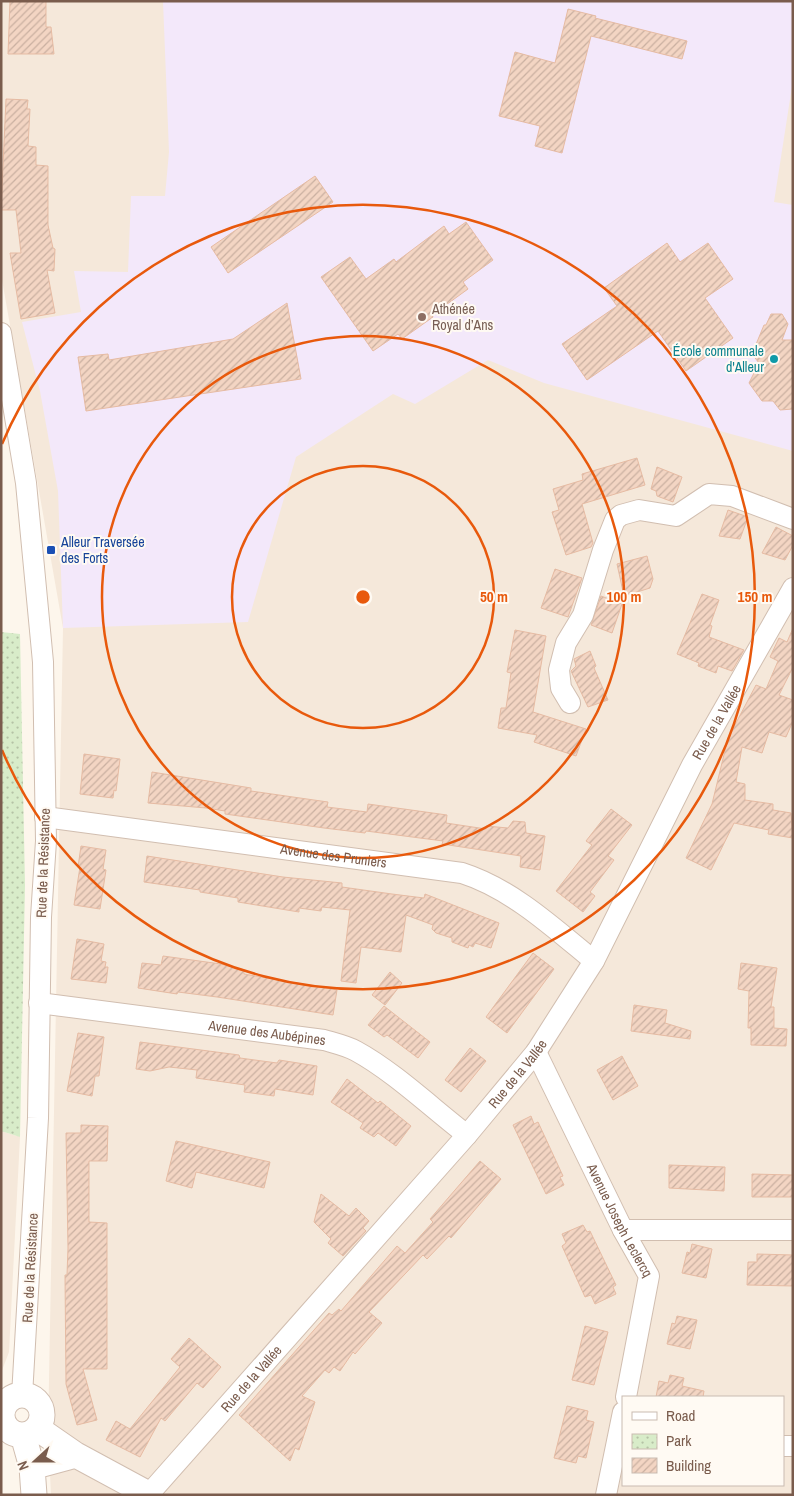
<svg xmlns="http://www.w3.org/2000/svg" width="794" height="1496" font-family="'Archivo Narrow',sans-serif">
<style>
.residential{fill:#f5e8da;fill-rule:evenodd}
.education{fill:#f3e8fa}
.park{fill:url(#park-dots)}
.building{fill:url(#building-hatch);stroke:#e6bba3}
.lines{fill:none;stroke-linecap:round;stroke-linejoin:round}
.minor-casing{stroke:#d1beb0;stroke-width:22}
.tertiary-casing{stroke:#d1beb0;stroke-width:27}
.minor{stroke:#fff;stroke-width:20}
.tertiary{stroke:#fff;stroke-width:25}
.ring{fill:none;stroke:#e8590c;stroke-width:2.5}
.education-dot{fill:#8d6e63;stroke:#fffaf3;stroke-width:2}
.culture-dot{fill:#0f9aa8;stroke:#fffaf3;stroke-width:2}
.transit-dot{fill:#1a4fb4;stroke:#fffaf3;stroke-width:2}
.labels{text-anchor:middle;stroke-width:4;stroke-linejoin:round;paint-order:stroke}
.education-label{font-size:14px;fill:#785e54;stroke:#fffaf3;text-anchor:start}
.culture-label{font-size:14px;fill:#0d838f;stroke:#fffaf3;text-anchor:end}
.transit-label{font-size:14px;fill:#164399;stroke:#fffaf3;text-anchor:start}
.street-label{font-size:14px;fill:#7a5c4d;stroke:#fffaf3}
.centre{fill:#e8590c;stroke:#fffaf3;stroke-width:2.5}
.ring-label{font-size:15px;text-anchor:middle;font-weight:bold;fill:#e8590c;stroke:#fffaf3;stroke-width:4;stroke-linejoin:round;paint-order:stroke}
</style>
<defs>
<pattern id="park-dots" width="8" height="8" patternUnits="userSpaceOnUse" patternTransform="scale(1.25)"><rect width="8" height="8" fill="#d8ecc9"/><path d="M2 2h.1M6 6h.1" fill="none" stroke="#b4c2a5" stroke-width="1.8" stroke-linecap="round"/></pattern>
<pattern id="building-hatch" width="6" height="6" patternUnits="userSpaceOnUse" patternTransform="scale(1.25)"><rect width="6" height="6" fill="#f3d5c3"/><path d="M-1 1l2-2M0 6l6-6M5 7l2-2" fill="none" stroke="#cab0a1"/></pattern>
</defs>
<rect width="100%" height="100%" fill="#fdf6ec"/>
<!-- residential -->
<path class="residential" d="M1,1H793V1495H51L48,1434L63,628L1,274ZM623,1397H783V1485H623Z
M1,1131L20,1137L9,1352L1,1373Z"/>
<!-- education -->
<path class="education" d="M163,1H793V80L774,202L793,205V451L544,383L488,360L415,404L393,394L296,457L248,622L63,628L58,491L40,391L22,322L81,312L74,271L128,272L131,196H165L169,152Z"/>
<!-- park -->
<path class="park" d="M1,632L20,634L25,885L20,1137L1,1131Z"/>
<!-- building -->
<path class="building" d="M10,1H46V27H51L54,54H8Z
M568,9L596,16L595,18L687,41L682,59L591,36L562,153L535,146L540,126L499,116L515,52L555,63Z
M6,99L28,100L27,109H30L28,146L36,147V165L48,166V225L53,248L55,249L54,271L47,270L55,313L21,319L10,253H21L16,210H1Z
M315,176L333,202L228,273L211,247Z
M466,222L493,260L463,282L468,289L432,315L433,317L402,339L398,334L373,351L321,277L350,257L366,279L394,259L396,262L444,226L449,234Z
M667,243L680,262L708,243L733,279L705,298L733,338L686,371L658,331L587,380L562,344L617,306L604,288Z
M287,303L301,379L86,411L78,357L108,354L109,360L233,339Z
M771,314H782L788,324L782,340H793V409L780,410L773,401H762L749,383L759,363L752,354L764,325H766Z
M637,458L645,485L582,504L593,543L591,547L566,555L552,512L559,510L553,489L583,480L582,474Z
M657,467L682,477L673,502L657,496L656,491L651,489Z
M728,510L748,517L740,539L719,536Z
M776,527L793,536V545L785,560L762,553Z
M647,556L653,579L650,588L624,596L617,564Z
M555,569L582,578L568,617L541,608Z
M702,594L719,600L710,625L712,626L709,637L744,650L732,671L718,666L716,673L698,666L699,663L677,654Z
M601,596L622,604L612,633L591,625Z
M793,628V667L779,695L793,700V721L786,737L769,732L762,753L742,747L736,782L745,784V800L773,804V810L791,813L793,838L768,834L769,830L734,823L711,870L686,858L712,804L728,738L756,685L766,689L778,661L770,657L779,638L787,642Z
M515,630L546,636L533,712L586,729L576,756L534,742L537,735L498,728L501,708H506L511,673L507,672Z
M590,651L596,666L594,668L608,700L588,707L571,671L576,666L574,659Z
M84,754L120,759L116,791L114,790L113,798L80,794Z
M152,772L251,788V791L328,802L327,807L367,812L368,804L447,815L446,823L486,829V826L508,828L513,821L525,822L526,833L545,836L540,870L520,867L521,856L442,844L443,841L366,831L365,833L324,828L225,814V811L206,808L148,803Z
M611,809L632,825L608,856L614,860L590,892L595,896L583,912L556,891L592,845L586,841Z
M81,846L106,850L103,869L106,870L100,909L74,905L80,867H78Z
M147,856L283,877L342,883V887L392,894L424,898L425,894L499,923L491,948L475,943L473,947L469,945L468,948L452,942V938L436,933L432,929L433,925L406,915L401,952L361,947L356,983L341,981L350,910L322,907L321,911L299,908V912L238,902V898L200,892V890L144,882Z
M77,939L104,944L101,961L106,962L105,967H108L106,983L71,979Z
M533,953L554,969L507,1033L486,1017Z
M163,956L221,964L244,970V974L337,990L333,1015L217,997L178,992L177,994L138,988L142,963L161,965Z
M741,963L777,968L771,1007H774V1028L787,1029L786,1046L751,1045V1028H748L749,991L738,989Z
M390,972L402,983L385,1005L372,995Z
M634,1005L667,1010L665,1023L691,1031L690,1039L631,1031Z
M384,1006L430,1042L418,1058L387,1035L384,1037L368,1025Z
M78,1033L104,1037L99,1076H95L92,1096L67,1091Z
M140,1042L239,1055L240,1058L277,1063L279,1060L317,1066L313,1095L275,1089L274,1096L244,1092L245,1085L196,1078L197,1070L169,1067L150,1071L136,1069Z
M470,1048L486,1061L461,1092L445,1080Z
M622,1056L638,1086L613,1100L597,1070Z
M347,1079L378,1103L380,1101L411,1126L396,1146L378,1133L374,1137L360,1128L363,1123L331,1102Z
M531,1116L534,1124L538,1122L563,1176L560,1177L564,1185L546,1194L513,1125Z
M81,1125L108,1126L107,1161H89V1222L107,1223V1369H83L97,1420L77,1425L66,1384L65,1275H67L68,1248L66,1133H81Z
M176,1141L270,1162L264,1188L196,1172L192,1188L166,1181Z
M480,1161L501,1179L451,1238L449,1236L427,1259L423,1255L369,1312L382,1323L355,1354L353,1352L340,1371L334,1367L329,1373L325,1370L302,1396L315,1402L299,1450L295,1448L290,1461L239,1415L329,1313L332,1315L339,1309L341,1311L397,1246L405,1253L433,1222L430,1219Z
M669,1165L725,1167L724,1191L669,1188Z
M752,1174L793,1175V1197H752Z
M321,1194L349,1216L356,1208L369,1221L363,1228L366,1231L343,1256L328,1243L331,1239L314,1222Z
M583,1225L587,1232L590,1231L616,1285L613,1287L616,1294L595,1304L591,1295L585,1297L562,1246L566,1243L562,1234Z
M692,1244L712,1249L706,1278L682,1273L687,1252L690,1253Z
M757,1254L793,1255V1286L747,1285L748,1262H757Z
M677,1316L697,1320L690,1349L667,1344L672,1323L675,1324Z
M585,1326L608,1332L594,1385L572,1380Z
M189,1338L221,1367L203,1388L197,1383L165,1421L161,1418L140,1457L106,1440L116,1421L130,1429L180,1367L171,1359Z
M670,1375L684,1378L682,1386L704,1391L703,1397H656L659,1381L668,1383Z
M567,1406L588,1411L586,1420L594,1422L586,1458L578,1456L576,1463L554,1458Z"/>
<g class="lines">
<!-- minor casing -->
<g class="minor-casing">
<g id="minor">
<path d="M1,333L26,483L43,662L46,841L41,917L38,1118L22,1396"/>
<path d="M570,703L561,688L559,670L566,643L583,615L603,550L615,520L621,515L639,510L676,516L709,494L732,496L793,519"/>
<path id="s1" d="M45,817L462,873C512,889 554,928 594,961"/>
<path id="s2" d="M39,1003L324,1040C334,1043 347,1046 356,1051C393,1071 433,1109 467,1135"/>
<path id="s3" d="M536,1052L623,1230L649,1276L626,1397"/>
<path d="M623,1230H793"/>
<path d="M783,1446H793"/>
<path id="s4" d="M149,1494L467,1135L536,1052L594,961L692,765L793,588"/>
<path d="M606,1495L623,1412"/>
</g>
</g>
<!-- tertiary casing -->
<g class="tertiary-casing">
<path id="tertiary" d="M2 1415a20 20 0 1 1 40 0a20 20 0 1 1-40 0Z
M37,1428L76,1455L150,1495
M23,1435L32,1467L34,1495
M32,1467L76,1455"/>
</g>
<!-- minor -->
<use href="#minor" class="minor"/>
<!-- tertiary -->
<use href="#tertiary" class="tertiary"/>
</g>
<!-- distance rings -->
<g class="ring">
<circle cx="363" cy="597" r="131"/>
<circle cx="363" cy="597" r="261"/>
<path d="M2 444A392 392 0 1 1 2 750"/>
</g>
<!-- markers -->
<circle class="education-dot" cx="422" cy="317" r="5"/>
<circle class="culture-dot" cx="774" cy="359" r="5"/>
<rect class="transit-dot" x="46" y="545" width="10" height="10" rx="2.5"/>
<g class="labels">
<!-- education labels -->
<g class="education-label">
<text x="432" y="314">Athénée<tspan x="432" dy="16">Royal d’Ans</tspan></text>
</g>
<!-- culture labels -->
<g class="culture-label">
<text x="764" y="356">École communale<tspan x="764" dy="16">d'Alleur</tspan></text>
</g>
<!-- transit labels -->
<g class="transit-label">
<text x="61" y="547">Alleur Traversée<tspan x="61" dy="16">des Forts</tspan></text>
</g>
<!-- street labels -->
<g class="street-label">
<text dy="5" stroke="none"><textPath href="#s4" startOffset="964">Rue de la Vallée</textPath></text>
<text dy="5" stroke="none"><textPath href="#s1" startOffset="291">Avenue des Pruniers</textPath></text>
<text transform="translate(43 863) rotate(-88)" y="5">Rue de la Résistance</text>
<text dy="5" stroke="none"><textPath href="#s2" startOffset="230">Avenue des Aubépines</textPath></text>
<text dy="5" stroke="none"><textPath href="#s4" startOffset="559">Rue de la Vallée</textPath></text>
<text dy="5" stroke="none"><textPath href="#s3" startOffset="188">Avenue Joseph Leclercq</textPath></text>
<text transform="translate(30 1268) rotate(-87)" y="5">Rue de la Résistance</text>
<text dy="5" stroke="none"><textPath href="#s4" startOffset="154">Rue de la Vallée</textPath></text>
</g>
</g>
<circle cx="363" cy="597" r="8" class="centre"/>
<g class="ring-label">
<text x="494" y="602">50 m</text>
<text x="624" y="602">100 m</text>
<text x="755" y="602">150 m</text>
</g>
<!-- border -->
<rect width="794" height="1496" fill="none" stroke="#7a5c4d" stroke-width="5"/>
<!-- legend -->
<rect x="622" y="1396" width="162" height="90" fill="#fffaf3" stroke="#cabbb1"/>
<rect x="632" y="1412" width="25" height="8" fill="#ffffff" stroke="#cabbb1"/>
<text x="666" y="1421" font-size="15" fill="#7a5c4d">Road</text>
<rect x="632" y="1434" width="25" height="15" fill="url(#park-dots)" stroke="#cabbb1"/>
<text x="666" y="1446" font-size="15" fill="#7a5c4d">Park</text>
<rect x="632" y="1458" width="25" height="15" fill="url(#building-hatch)" stroke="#cabbb1"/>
<text x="666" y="1471" font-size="15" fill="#7a5c4d">Building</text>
<!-- north arrow -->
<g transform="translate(35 1461) rotate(249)" stroke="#fffaf3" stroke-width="4" paint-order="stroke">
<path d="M0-4L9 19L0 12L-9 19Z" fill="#7a5c4d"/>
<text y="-8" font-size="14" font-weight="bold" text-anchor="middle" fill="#7a5c4d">N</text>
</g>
</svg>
